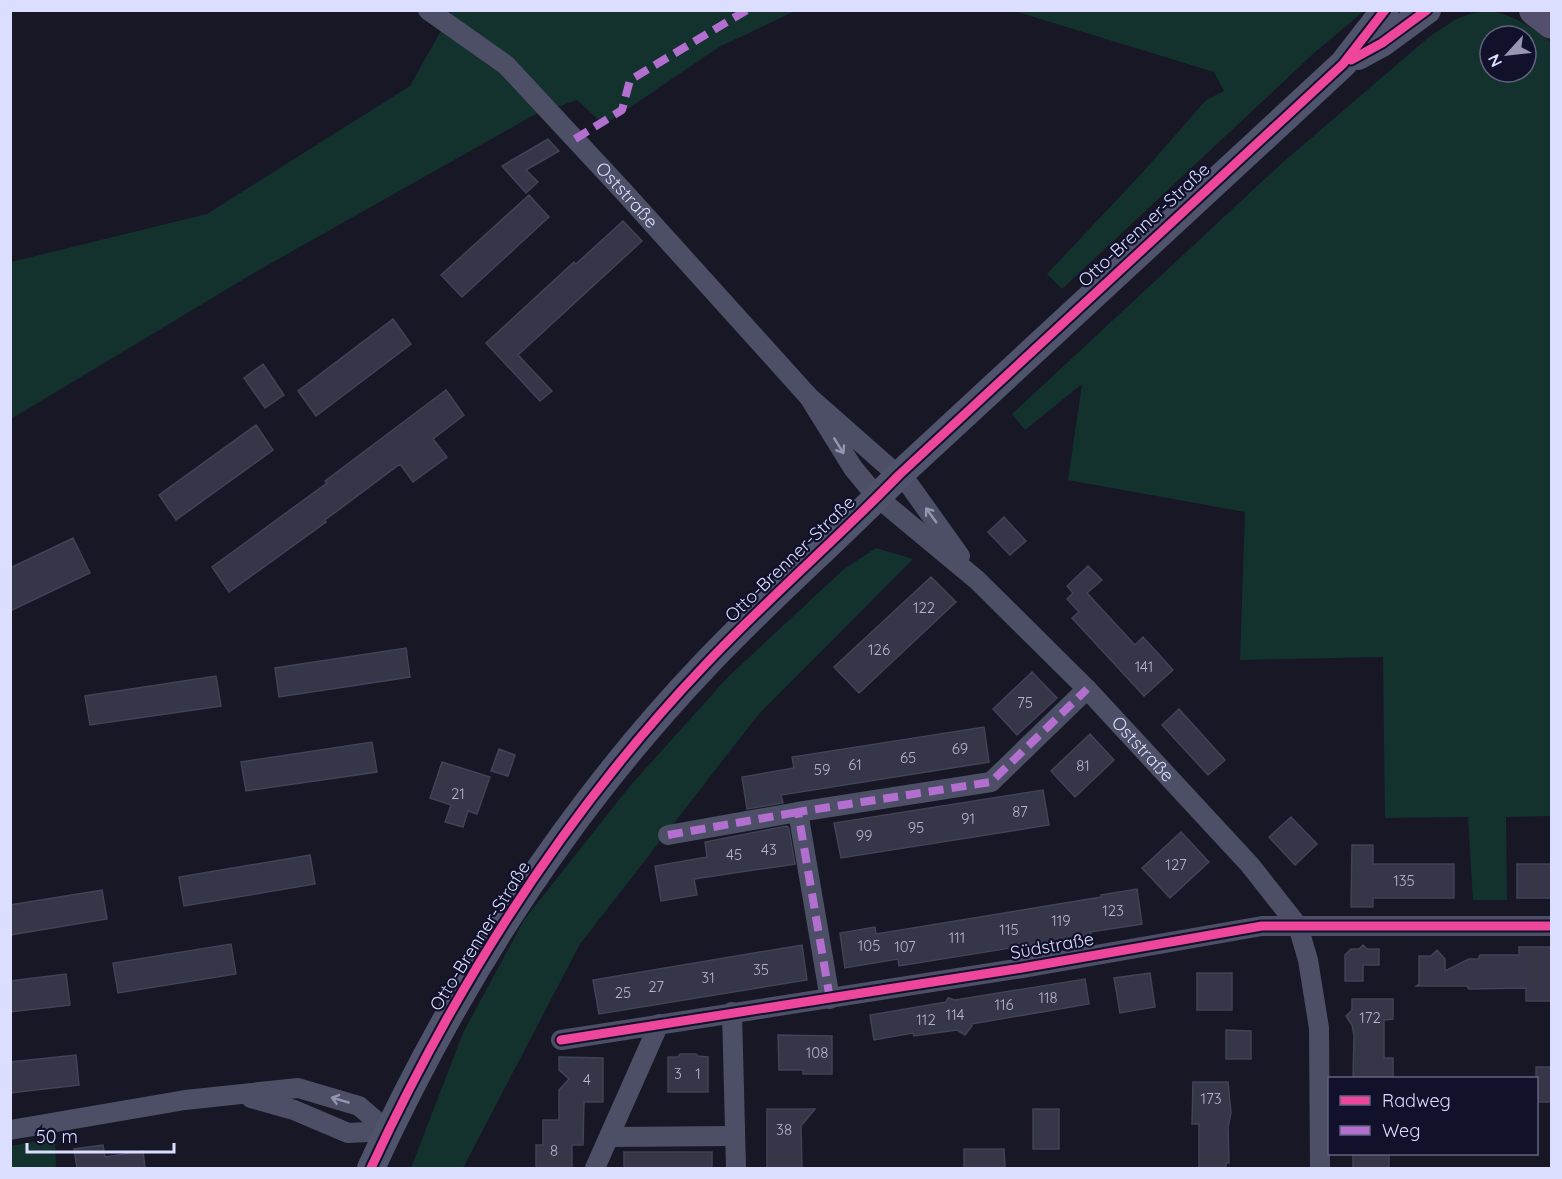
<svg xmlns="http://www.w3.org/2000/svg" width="1562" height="1179" font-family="Quicksand,sans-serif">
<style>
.green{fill:#14322d;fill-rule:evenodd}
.building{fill:#353647;stroke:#424258;stroke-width:1.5}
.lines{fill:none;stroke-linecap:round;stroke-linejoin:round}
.minor{stroke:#4c4f66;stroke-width:20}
.secondary{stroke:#4f536c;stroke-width:28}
.primary{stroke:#534f6c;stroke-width:32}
.quiet{stroke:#b36fd0;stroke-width:8;stroke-dasharray:15 8;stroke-linecap:butt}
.cycleway-casing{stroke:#11112c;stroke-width:13}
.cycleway{stroke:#ed469a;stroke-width:9}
.oneway{stroke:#9496b2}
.labels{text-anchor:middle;stroke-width:4.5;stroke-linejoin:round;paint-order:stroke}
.number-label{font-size:15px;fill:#b2b4d1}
.street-label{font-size:18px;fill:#dbdeff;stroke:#11112c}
</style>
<rect width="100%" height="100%" fill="#171726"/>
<!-- green -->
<path class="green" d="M452,11H795L719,47L604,125L577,100L534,115L259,270L11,419V262L207,214L410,86Z
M1014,11L1364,10V11L1313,54L1062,289L1047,274L1143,172L1206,100L1224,91L1214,72Z
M1490,11C1514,15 1531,27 1551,42V816L1506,817L1507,900H1473L1468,817L1385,818L1383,657L1240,660L1245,512L1068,480L1082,384L1025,430L1012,414L1281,164L1429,37L1456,19L1473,13ZM1490,36H1526V72H1490Z
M876,548L913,559L758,715L580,944L463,1168H411L463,1033L524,920L630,786L728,677L844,569Z
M55,1138L56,1168H11V1146Z"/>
<!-- building -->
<path class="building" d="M548,139L559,151L526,170L538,182L526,193L502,166Z
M529,195L549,217L462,297L441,275Z
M623,221L642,241L518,355L552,391L540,401L486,343L574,262L576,264Z
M393,319L411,344L316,416L298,391Z
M263,364L284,395L265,408L244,378Z
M446,390L464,415L433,439L447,457L413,482L400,464L325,520L326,522L229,592L212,567L327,483L325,481Z
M256,425L273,450L176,520L159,495Z
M1004,517L1026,541L1010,555L988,532Z
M73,538L90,573L10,611V568Z
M1088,566L1102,580L1087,593L1135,645L1143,637L1173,670L1144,696L1072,618L1079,612L1067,599L1073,593L1067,586Z
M931,577L956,602L859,693L834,667Z
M406,648L410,677L279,697L275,668Z
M1032,672L1057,698L1017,735L993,709Z
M216,676L221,706L90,725L85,696Z
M1179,709L1225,760L1208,775L1162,725Z
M984,727L989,762L781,795L783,803L747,809L742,777L794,768L792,757Z
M1090,734L1114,760L1075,797L1051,771Z
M372,742L377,772L246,791L241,762Z
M499,749L515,755L508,776L491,771Z
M442,762L490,777L477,814L468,811L463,827L445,822L451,805L430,798Z
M1043,790L1049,825L841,858L834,823Z
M1291,817L1317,844L1295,865L1269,837Z
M787,826L789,829L795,864L694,879L697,895L661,901L655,866L707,857L705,842Z
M1181,832L1209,862L1170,898L1142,868Z
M1352,845H1373V864H1454V898H1373V907H1351Z
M310,855L315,884L184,906L179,877Z
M1517,864H1551V898H1517Z
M1137,889L1142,924L1090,932L1091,934L1073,938L899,966L898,959L845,968L840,933L875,927L876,934L1101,897V895Z
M102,890L107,919L10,935V905Z
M231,944L236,974L118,993L113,963Z
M802,945L807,980L599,1014L593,980Z
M1363,945L1367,949H1379V965H1363V981H1345V955L1351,949H1359Z
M1519,947H1551V1001H1526V988L1469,989L1467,986H1416L1419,984V956H1431L1437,950L1445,959V971L1469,959H1478L1480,955H1519Z
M1150,973L1155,1007L1120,1013L1114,978Z
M1197,973H1232V1010H1197Z
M66,974L70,1005L10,1012V981Z
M1085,979L1089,1004L971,1024L972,1026L965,1035L957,1030L914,1036L913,1033L874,1040L870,1015L946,1002L948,998L955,1000Z
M1352,999H1393V1019L1384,1020V1058H1393V1078H1353L1354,1035L1352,1025L1346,1016L1352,1010Z
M1226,1030L1251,1031V1059H1226Z
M778,1035L832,1036V1074H803V1070H779Z
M680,1054H696L698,1056L708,1057V1092H668V1057H678Z
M76,1055L79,1085L10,1093V1062Z
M559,1057L603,1058V1102H584L583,1145H572V1168H536V1145H543V1120H559V1090L569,1079L559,1070Z
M1536,1067H1551V1102H1536Z
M1193,1082H1228L1231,1113L1228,1127L1229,1163H1226V1168H1199V1124H1192Z
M767,1109H815L801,1126L802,1168H767Z
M1033,1109H1059V1149H1033Z
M103,1145L105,1157L143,1151L145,1168H77L74,1149Z
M964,1149H1004L1005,1168H964Z
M624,1152H712V1168H624Z
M1353,1154H1389V1168H1353Z"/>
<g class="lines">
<!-- minor -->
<g class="minor">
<path id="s1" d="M428,10L506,65L625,193L809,397L910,486L960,556"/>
<path id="s2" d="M809,397L853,468L877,497L977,580L1087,689L1250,865L1298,926L1308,960L1319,1028L1320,1168"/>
<path d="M668,835L798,812"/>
<path d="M830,999L798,812L991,782L1087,689"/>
<path d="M732,1012L736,1168"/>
<path d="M561,1040L1022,968L1262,926H1552"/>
<path d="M251,1098L294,1110L348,1133L388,1131"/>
<path d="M10,1130L185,1100L298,1088L359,1106L388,1131"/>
<path d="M610,1137L735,1136"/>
<path d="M595,1168L659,1024"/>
</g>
<!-- secondary -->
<path class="secondary" d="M1358,56L1382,43L1427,10
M371,1168C455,986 566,811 705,665C767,599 836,540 899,475L1343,64L1385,10"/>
<!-- primary -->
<path class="primary" d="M1535,10L1552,23"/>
<!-- quiet -->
<path class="quiet" d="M575,139L622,110L630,80L747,10
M668,835L798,812
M830,999L798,812L991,782L1087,689"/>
<!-- cycleway casing -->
<g class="cycleway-casing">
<path id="cycleway" d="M1351,60L1382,43L1427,10
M561,1040L1022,968L1262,926H1552
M371,1168C455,986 566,811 705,665C767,599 836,540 899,475L1343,64L1385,10"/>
</g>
<!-- cycleway -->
<use href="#cycleway" class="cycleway"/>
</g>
<!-- one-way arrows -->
<defs><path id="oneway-shaft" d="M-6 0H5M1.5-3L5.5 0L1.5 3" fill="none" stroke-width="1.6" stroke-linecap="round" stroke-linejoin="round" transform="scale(1.5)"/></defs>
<g class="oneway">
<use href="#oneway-shaft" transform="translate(839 446) rotate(58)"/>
<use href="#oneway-shaft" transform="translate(931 515) rotate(-126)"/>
<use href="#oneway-shaft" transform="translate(340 1100) rotate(-164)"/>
</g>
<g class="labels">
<!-- number labels -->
<g class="number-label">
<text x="924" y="613">122</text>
<text x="879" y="655">126</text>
<text x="1144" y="672">141</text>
<text x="1025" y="708">75</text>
<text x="960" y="754">69</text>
<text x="908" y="763">65</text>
<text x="855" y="770">61</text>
<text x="1083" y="771">81</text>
<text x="822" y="775">59</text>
<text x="458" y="799">21</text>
<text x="1020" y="817">87</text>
<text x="968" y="824">91</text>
<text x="916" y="833">95</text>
<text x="864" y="841">99</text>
<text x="769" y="855">43</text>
<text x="734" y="860">45</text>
<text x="1176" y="870">127</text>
<text x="1404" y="886">135</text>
<text x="1113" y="916">123</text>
<text x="1061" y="926">119</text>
<text x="1009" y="935">115</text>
<text x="957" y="943">111</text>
<text x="869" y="951">105</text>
<text x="905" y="952">107</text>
<text x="761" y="975">35</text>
<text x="708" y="983">31</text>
<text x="656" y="992">27</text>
<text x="623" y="998">25</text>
<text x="1048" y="1003">118</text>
<text x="1004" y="1010">116</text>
<text x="955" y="1020">114</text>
<text x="1370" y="1023">172</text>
<text x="926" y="1025">112</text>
<text x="817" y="1058">108</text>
<text x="678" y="1079">3</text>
<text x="698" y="1079">1</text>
<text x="587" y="1085">4</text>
<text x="1211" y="1104">173</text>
<text x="784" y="1135">38</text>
<text x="554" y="1156">8</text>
</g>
<!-- street labels -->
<g class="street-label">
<text dy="6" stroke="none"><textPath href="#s1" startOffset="273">Oststraße</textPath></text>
<text transform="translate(1144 225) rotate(-43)" y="6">Otto-Brenner-Straße</text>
<text transform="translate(790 559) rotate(-44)" y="6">Otto-Brenner-Straße</text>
<text dy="6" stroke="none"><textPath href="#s2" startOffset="488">Oststraße</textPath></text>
<text transform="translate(480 936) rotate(-58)" y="6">Otto-Brenner-Straße</text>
<text transform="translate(1052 946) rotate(-10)" y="6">Südstraße</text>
</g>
</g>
<!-- border -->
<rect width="1562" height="1179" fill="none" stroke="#dbdeff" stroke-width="24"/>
<!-- legend -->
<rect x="1328" y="1077" width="210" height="78" fill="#11112c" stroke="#626380" stroke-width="1.5"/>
<rect x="1340" y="1096" width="30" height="9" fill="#ed469a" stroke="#626380" stroke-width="1.5"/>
<text x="1382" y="1107" font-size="18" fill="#dbdeff">Radweg</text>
<rect x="1340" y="1126" width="30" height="9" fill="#b36fd0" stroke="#626380" stroke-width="1.5"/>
<text x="1382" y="1137" font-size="18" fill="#dbdeff">Weg</text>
<!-- north arrow -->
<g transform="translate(1508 54) rotate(243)"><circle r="28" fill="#11112c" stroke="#626380" stroke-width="1.5"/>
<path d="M0-4.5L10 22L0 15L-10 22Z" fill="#9698b3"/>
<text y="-9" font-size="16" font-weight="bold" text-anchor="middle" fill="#dbdeff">N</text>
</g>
<!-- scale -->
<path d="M27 1143v9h147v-9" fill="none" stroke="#dbdeff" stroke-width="3"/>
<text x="36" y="1143" font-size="18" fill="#dbdeff" stroke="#11112c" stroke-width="4.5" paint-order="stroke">50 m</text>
</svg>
